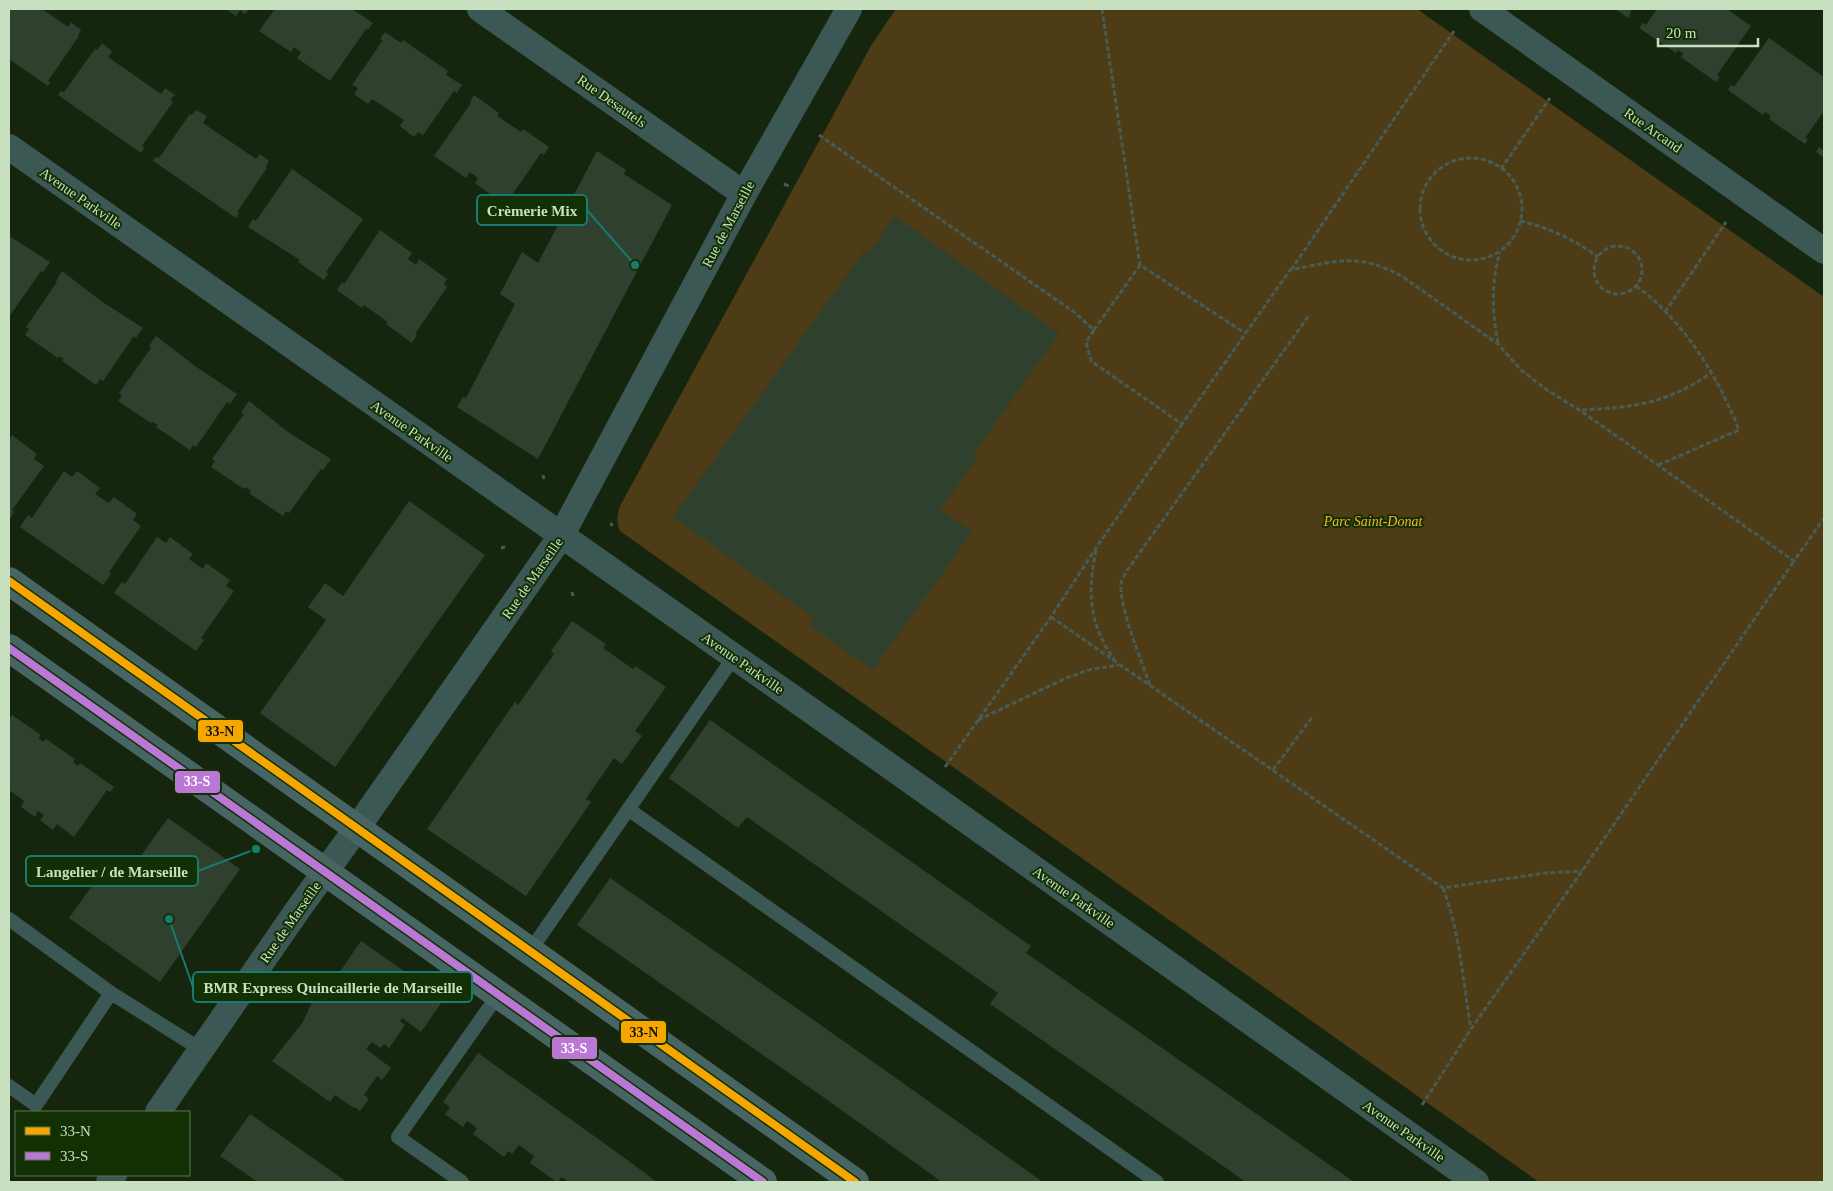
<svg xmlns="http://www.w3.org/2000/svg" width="1833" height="1191" font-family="Georgia,serif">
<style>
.green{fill:#4e3c16}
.building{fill:#2f402e}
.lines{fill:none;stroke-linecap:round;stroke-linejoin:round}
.path{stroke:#475c55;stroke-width:3;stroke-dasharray:5 2.5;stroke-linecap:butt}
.lane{stroke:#3b5855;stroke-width:14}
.street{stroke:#3b5855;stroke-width:26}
.secondary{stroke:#476562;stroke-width:28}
.bus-1-casing{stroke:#123004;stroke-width:11}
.bus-2-casing{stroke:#123004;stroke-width:11}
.bus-1{stroke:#f7a600;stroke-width:8}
.bus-2{stroke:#ba77d6;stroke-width:8}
.labels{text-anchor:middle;stroke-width:4;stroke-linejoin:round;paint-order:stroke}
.street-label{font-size:14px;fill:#c8e0c0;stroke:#123004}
.park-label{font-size:14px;font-style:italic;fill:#f8b22d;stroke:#123004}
.leader{fill:none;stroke:#187b72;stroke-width:2}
.callout-dot{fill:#187b72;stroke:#123004;stroke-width:2}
.callout{fill:#123004;stroke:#187b72;stroke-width:2}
.callout-label{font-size:15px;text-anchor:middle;font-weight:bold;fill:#c8e0c0}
.line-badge{stroke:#123004;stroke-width:2}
.badge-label{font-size:14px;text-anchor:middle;font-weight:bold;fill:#fff}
.pale-badge-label{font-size:14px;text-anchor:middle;font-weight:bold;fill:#111}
</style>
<rect width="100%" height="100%" fill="#16260e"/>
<!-- green -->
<path class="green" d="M896,9H1417L1824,297V1182H1539L620,531C616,522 617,516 620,506L872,44Z"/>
<!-- building -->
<path class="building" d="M9,9H42L68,27L71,22L81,30L78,35L79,36L48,81L50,82L48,86L9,59Z
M226,9H249L245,14L240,10L236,16Z
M275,9H352L373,23L368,30L366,29L330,81L297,58L301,52L294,47L291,52L259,31Z
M1615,9H1632L1630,12L1631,13L1628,18Z
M1657,9H1727L1751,26L1717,75L1720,77L1716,82L1681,57L1683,53L1678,50L1676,53L1639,28L1643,23L1646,25Z
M385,32L401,43L403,40L448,71L446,75L462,85L457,93L454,91L423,135L418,132L414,137L400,126L404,120L372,99L368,104L354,94L358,88L352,85L383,40L380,39Z
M1769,38L1824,77V111L1805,138L1808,139L1805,144L1769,119L1771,116L1765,112L1763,115L1728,90L1731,85L1734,87Z
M102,43L112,51L108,57L161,94L165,88L175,95L170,100L173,102L142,146L144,148L141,153L58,95L61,91L64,92L95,49L97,50Z
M474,95L499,113L497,116L521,132L523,129L549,147L544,155L541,153L505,205L475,183L478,178L470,172L466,178L434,156L471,103L470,102Z
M196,110L207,116L203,123L256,159L260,154L269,161L266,166L267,168L237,212L239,213L236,218L153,161L156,157L159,158L190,114L192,115Z
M1819,147L1823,150L1824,148V158L1816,152Z
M597,151L626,170L624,174L672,205L538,459L457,407L463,397L466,398L515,304L500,294L522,252L538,263Z
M292,169L363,219L326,272L328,274L324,280L298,262L300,260L248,227L253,219L256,221Z
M895,216L1059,334L974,453L978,456L940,510L972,532L873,670L809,625L814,618L673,517L864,251L868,254Z
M380,230L412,253L408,259L416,265L419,259L447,279L444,284L447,287L415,334L417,335L412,343L386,324L388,322L364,305L362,308L337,290L342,282L344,284Z
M9,236L50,262L43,272L41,271L9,317Z
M62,271L101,301L143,328L136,338L134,336L103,381L100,379L96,385L62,361L64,359L59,356L58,358L25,335L29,329L26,327L57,282L56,281Z
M156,336L195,366L237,394L230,404L227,402L196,447L193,445L190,450L156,427L158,425L153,422L151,423L118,401L122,395L119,393L151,348L149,346Z
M249,401L288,432L331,459L323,470L321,469L289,513L286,511L283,516L249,493L251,491L246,487L244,489L211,467L215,461L212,459L244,414L241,413Z
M12,435L37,454L34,459L44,466L12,510L14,512L9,520V440Z
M64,471L72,477L77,471L100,488L95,494L109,503L114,497L137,514L133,520L141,526L109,572L111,574L103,585L20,527L28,515L32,518Z
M409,501L485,555L335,767L260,713L326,620L308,607L317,595L325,583L343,596Z
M157,537L166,543L170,537L193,554L189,559L203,569L206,563L230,580L226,586L234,591L201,638L204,640L196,651L114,593L122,582L125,584Z
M572,621L606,644L603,648L633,669L635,666L666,687L635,731L642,736L622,764L614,758L586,799L591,802L526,896L427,829L515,702L518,705L554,654L551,651Z
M12,715L41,735L38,738L43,742L46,739L75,759L73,762L78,766L80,763L114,787L110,792L107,790L74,837L57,824L53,830L40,820L44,815L38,811L35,817L21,807L24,801L9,790V717L10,718Z
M710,720L1031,946L1026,953L1354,1182H1246L990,1004L998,993L747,817L738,828L669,778Z
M168,818L240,869L160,982L69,918L112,858L130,871Z
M610,878L798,1009L1043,1182H942L826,1099L577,925Z
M361,941L444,999L421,1032L402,1018L400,1021L405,1025L389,1048L384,1044L381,1048L372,1042L366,1049L391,1068L382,1080L377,1076L364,1095L369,1099L360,1111L355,1107L354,1108L335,1095L330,1102L272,1061L303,1022L313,1000L318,1003Z
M478,1053L615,1151L657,1182H569L562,1177L557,1182L530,1163L534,1156L519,1145L512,1154L508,1151L504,1157L473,1134L477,1128L467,1121L463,1127L445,1114L450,1107L443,1102Z
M250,1114L347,1182H258L220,1156Z"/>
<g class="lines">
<!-- path -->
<path class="path" d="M1102,9L1140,265L1245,333
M819,135L1074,312L1094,330L1086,342L1091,361L1182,424L1290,270C1337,261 1359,252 1403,277L1498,344L1521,370L1547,390L1581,411L1794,561L1824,518
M1420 209a51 51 0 1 1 102 0a51 51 0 1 1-102 0Z
M1501,169L1550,98
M784,184L791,187
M1520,221C1548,227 1575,240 1598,257
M1594 270a24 24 0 1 1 48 0a24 24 0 1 1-48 0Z
M1291,270L1454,31
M1636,286C1683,320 1718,376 1739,430L1658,465
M1665,312L1726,222
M1094,330L1140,265
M1498,343C1492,313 1491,281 1500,252
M1582,410C1635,407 1666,404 1711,373
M543,475L544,479
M610,525L613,524
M501,548L505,547
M1096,550C1087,594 1089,626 1116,662
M572,592L573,596
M1051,617L1443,888L1545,873L1582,871
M1150,685C1142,663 1118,603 1121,583C1122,579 1126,573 1128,569L1310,314
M978,720L1064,679L1088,670L1118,665
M945,767L1051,617L1096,548L1182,424
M1273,770L1312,717
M1443,888C1460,933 1463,982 1471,1029
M1422,1105L1471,1029L1582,871L1794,561"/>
<!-- lane -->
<path class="lane" d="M628,809L1157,1182
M9,919L111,993L202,1050
M530,951L734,657
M9,1086L36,1105L111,993
M462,1182L398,1137L498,995"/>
<!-- street -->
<path class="street" d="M480,9L744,194
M1482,9L1824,251
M9,147L850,738L1476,1182
M158,1112L299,908L357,828L561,536L744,194L849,9
M109,1182L114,1175"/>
<!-- secondary -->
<path class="secondary" d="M9,581L855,1182
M9,648L763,1182"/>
<!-- bus-1 casing -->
<g class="bus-1-casing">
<path id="bus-1" d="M9,581L855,1182"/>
</g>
<!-- bus-2 casing -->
<g class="bus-2-casing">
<path id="bus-2" d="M9,648L763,1182"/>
</g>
<!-- bus-1 -->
<use href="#bus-1" class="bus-1"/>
<!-- bus-2 -->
<use href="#bus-2" class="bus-2"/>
</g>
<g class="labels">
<!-- street labels -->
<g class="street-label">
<text transform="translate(612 101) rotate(35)" y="5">Rue Desautels</text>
<text transform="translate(1653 130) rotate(35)" y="5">Rue Arcand</text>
<text transform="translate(81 198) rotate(35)" y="5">Avenue Parkville</text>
<text transform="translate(728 224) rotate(-62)" y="5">Rue de Marseille</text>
<text transform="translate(412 431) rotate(35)" y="5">Avenue Parkville</text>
<text transform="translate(532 578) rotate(-55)" y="5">Rue de Marseille</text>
<text transform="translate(743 663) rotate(35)" y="5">Avenue Parkville</text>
<text transform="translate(1074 897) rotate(35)" y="5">Avenue Parkville</text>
<text transform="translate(290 922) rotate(-55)" y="5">Rue de Marseille</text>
<text transform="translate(1404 1131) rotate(35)" y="5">Avenue Parkville</text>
</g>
<!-- park labels -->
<g class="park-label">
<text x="1373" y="526">Parc Saint-Donat</text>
</g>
</g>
<!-- callouts -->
<path class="leader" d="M635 265L587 210M256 849L198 871M169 919L193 987"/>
<g class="callout-dot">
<circle cx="635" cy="265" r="5"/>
<circle cx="256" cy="849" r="5"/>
<circle cx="169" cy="919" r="5"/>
</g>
<g class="callout">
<rect x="477" y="195" width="110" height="30" rx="5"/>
<rect x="26" y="856" width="172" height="30" rx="5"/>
<rect x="193" y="972" width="279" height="30" rx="5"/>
</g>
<g class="callout-label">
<text x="532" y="216">Crèmerie Mix</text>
<text x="112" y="877">Langelier / de Marseille</text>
<text x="333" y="993">BMR Express Quincaillerie de Marseille</text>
</g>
<g class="line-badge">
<rect x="197" y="719" width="47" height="24" rx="5" fill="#f7a600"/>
<rect x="174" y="770" width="47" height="24" rx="5" fill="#ba77d6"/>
<rect x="620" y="1020" width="47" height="24" rx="5" fill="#f7a600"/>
<rect x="551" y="1036" width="47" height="24" rx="5" fill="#ba77d6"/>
</g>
<g class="badge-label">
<text x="197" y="786">33-S</text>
<text x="574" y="1053">33-S</text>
</g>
<g class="pale-badge-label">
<text x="220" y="736">33-N</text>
<text x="644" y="1037">33-N</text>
</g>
<!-- border -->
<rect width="1833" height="1191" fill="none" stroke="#c8e0c0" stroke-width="20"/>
<!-- legend -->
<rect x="15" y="1111" width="175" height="65" fill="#123004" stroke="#5b764f"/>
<rect x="25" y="1127" width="25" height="8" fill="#f7a600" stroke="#5b764f"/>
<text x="60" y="1136" font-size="15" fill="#c8e0c0">33-N</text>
<rect x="25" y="1152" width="25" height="8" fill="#ba77d6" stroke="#5b764f"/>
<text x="60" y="1161" font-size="15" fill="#c8e0c0">33-S</text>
<!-- scale -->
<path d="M1658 38v8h100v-8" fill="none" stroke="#c8e0c0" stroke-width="2.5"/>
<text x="1666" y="38" font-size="15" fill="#c8e0c0" stroke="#123004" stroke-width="4" paint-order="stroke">20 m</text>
</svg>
